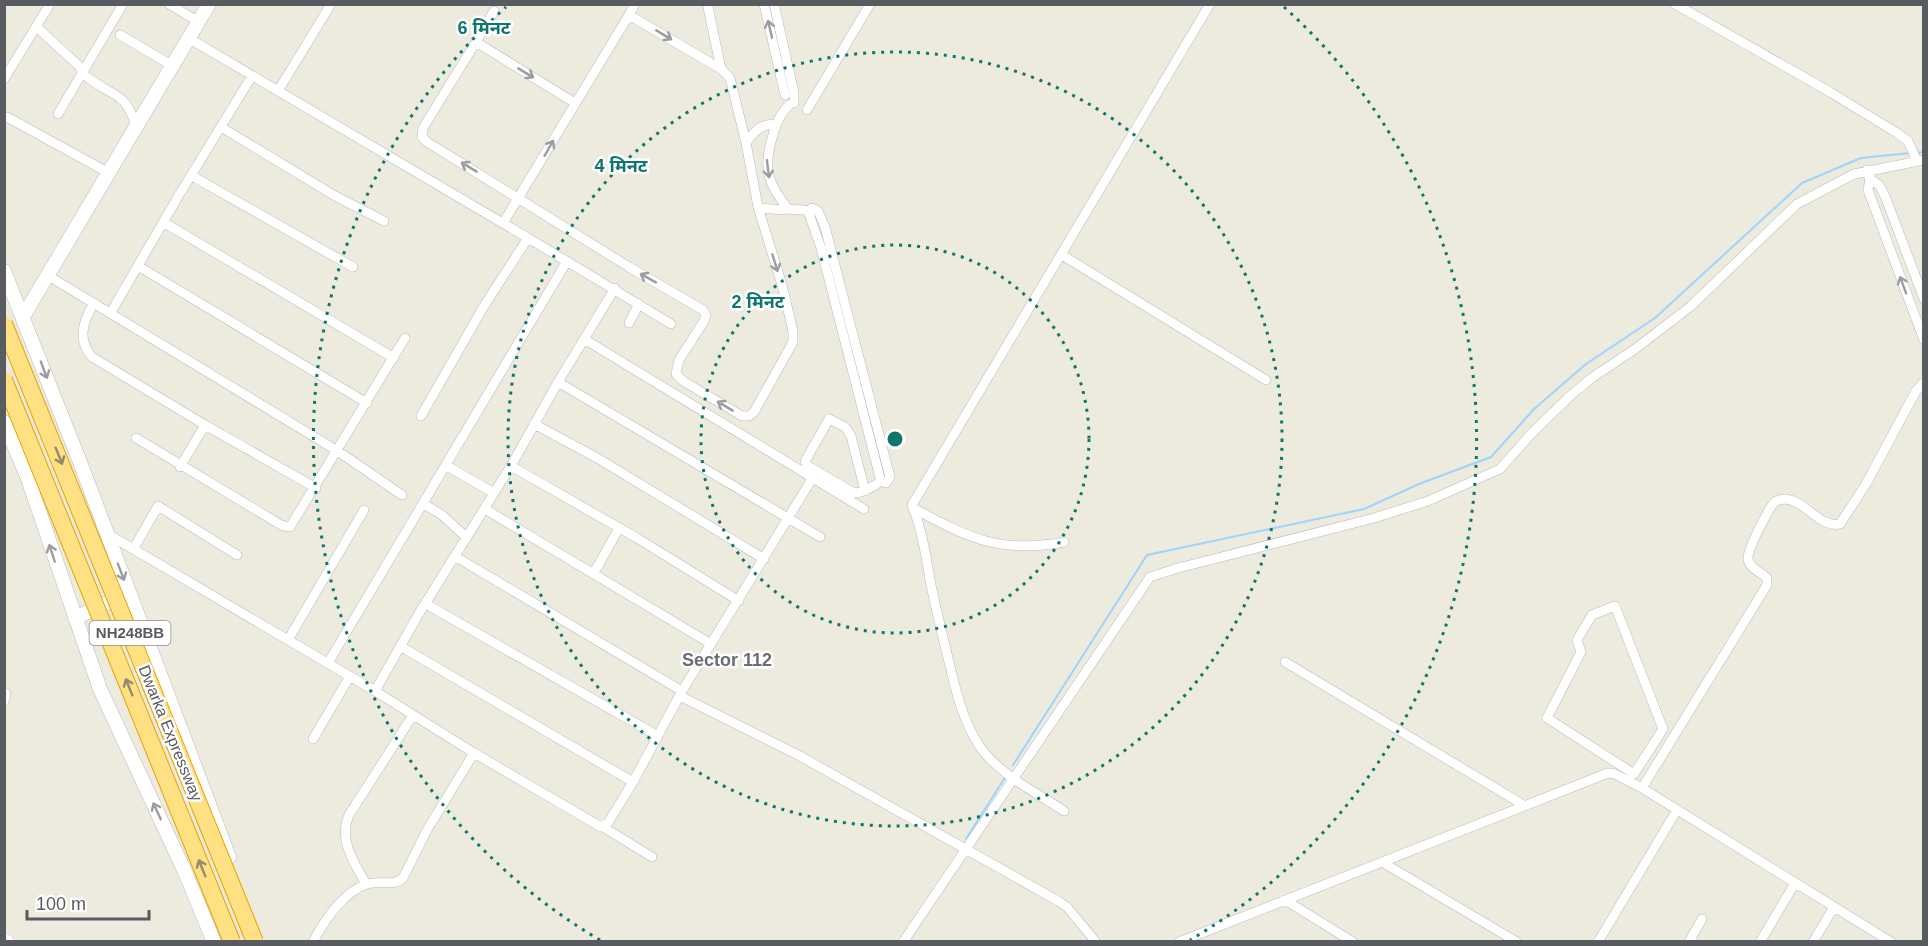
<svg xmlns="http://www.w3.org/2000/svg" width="1928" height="946" font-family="Arial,'Noto Sans Devanagari',sans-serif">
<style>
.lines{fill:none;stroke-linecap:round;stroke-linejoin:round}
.stream{stroke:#9cd4ff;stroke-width:2}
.street-casing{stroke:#b7babf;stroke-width:10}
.secondary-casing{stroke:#b7bcc2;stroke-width:15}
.street{stroke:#fff;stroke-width:9}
.secondary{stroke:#fff;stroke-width:14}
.highway-bridge-casing{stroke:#eba200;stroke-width:18;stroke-linecap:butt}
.highway-bridge{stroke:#ffe083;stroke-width:16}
.oneway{stroke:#9b9da0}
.oneway2{stroke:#928a6d}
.ring{fill:none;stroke:#0f766e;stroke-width:3;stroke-dasharray:3 6}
.labels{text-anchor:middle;stroke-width:5;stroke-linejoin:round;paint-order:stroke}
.shield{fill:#fff;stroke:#8a8d90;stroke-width:1.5}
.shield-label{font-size:15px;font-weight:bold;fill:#585c61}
.street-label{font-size:16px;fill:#585c61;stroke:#fff}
.neighbourhood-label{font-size:18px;font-weight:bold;fill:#686e74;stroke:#fff}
.centre{fill:#0f766e;stroke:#fff;stroke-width:3}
.ring-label{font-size:18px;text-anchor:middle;font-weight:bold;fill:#0f766e;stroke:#fff;stroke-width:5;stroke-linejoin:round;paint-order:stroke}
</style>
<rect width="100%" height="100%" fill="#edeade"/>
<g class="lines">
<!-- stream -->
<path class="stream" d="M1916,153L1924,152
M1013,765L1147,555L1364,509L1419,484L1491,457L1534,409L1586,364L1655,318L1802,183L1861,158L1910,153
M966,839L1006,776"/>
<!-- street casing -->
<g class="street-casing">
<path id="street" d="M169,4L199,22
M764,4L785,95
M774,4L794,93V103
M1675,4L1830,92L1897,133L1908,141L1917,161
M708,7L721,69
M494,11L476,42L423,128L422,137L427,142L629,267L703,310L706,315L704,321L679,360L676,374L683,381L742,416H749L754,412L793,342V331L782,285L758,207L746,143C753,132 762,122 775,125
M629,15L635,4
M37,27C51,41 64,52 78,65C81,68 82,73 86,76C111,97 126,90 136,127
M120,35L173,66
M190,39L528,238
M476,42L575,103
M4,79L50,4
M278,91L331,4
M807,110L870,4
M58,114L123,4
M7,117L109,173
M221,127L335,196L384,221
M1867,170L1870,179L1868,190L1924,340
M192,176L353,267
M1870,179L1879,185L1885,196L1924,299
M758,207C775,212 791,207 808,211
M812,208L818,211L825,227L890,477L886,483L881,481L880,478L821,248L808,211Z
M788,209C768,184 763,169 772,138C776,125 779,115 789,105
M163,222L394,358
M503,223L629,15L721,69L730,78L746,143
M1062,255L1266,380
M138,266L367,403
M47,275L336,450L402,495
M94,303C84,320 76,339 92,357L205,425L316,488
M111,312L179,195L252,76
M629,323L639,304
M584,339L864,509
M558,382L820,537
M421,416L484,306L528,238L671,324
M534,424L599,459L764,559
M136,438L281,525L290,527L405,338
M447,466L494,493
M511,466L637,538L739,601
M180,467L205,425
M865,491L851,436L845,427L829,419L808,456L805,462L808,466L854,493C864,493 872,487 881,481
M424,504L442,515L467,538
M913,508C969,538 999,554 1064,542
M485,509L711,644
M106,533L375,691L474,753L601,827L608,823L633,782L682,691L812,479
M134,548L158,506L237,555
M456,557L682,691
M594,573L619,528
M426,604L658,736
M1615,606L1663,729L1634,774L1547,718L1581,652L1577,640L1592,615Z
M288,640L364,510
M400,646L633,782
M1285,662L1525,806
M328,663L567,261
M375,691L418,615L511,466L558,382L615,288
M4,692L6,694L4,701
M680,696L800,756L1058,901L1067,907L1096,942
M313,739L350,676
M1642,788L1767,585V578C1762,573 1749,568 1748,559C1747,550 1767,512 1773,504C1776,500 1781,499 1785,499C1805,500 1819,528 1840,524L1866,484L1916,391L1924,382
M1064,811C1037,793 1004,777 983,751C966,729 957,697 951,670C944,642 937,614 931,585C926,558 923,532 912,505L1210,4
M603,827L652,857
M1382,862L1517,942
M366,884C354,862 338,840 349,815L413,715
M1285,900L1353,942
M313,942C324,921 344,891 367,884C378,880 394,887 403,878L427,830L474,753
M903,942L1150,577L1178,568L1374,518L1428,501L1500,469L1531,434L1570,396L1593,377L1635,349L1691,306L1797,204L1854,174L1924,160
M1179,942L1608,773L1615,774L1642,788L1891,942
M1598,942L1677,810
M1689,942L1702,919
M1760,942L1795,883
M1813,942L1834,907"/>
</g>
<!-- secondary casing -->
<g class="secondary-casing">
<path id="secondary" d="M4,271L80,462L229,857
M24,315L209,4
M4,422L27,476L100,689L185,872L214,942
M75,618L124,595
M4,941L7,942"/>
</g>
<!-- street -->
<use href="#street" class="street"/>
<!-- secondary -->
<use href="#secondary" class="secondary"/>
<!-- highway-bridge casing -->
<g class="highway-bridge-casing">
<path id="highway-bridge" d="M4,324L255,942
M4,380L232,942"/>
</g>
<!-- highway-bridge -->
<use href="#highway-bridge" class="highway-bridge"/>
</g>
<!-- one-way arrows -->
<defs><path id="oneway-shaft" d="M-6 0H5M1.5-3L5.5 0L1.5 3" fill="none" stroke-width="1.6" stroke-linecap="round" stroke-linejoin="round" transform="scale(1.5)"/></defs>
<g class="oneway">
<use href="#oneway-shaft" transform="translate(770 29) rotate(-103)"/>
<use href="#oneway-shaft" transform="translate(664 35) rotate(31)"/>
<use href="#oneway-shaft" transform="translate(526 73) rotate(31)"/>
<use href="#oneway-shaft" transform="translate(549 148) rotate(-60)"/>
<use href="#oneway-shaft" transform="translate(469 167) rotate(-149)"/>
<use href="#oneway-shaft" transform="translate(768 169) rotate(83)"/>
<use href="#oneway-shaft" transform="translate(775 263) rotate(73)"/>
<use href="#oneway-shaft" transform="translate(648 278) rotate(-151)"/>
<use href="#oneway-shaft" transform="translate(1903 285) rotate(-110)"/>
<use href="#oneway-shaft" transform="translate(44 370) rotate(69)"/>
<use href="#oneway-shaft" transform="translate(725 406) rotate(-149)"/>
<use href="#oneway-shaft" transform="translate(52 553) rotate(-108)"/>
<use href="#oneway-shaft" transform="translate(121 572) rotate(69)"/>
<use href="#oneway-shaft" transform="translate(157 811) rotate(-115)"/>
</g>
<g class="oneway2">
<use href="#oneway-shaft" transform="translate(59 456) rotate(68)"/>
<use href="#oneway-shaft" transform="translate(129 687) rotate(-112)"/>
<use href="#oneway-shaft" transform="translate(202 868) rotate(-112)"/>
</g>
<!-- distance rings -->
<g class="ring">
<circle cx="895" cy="439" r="194"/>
<circle cx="895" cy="439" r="387"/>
<path d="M600 940A581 581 0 0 1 506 7M1284 7A581 581 0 0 1 1190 940"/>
</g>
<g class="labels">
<!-- shield labels -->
<rect class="shield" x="89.5" y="621" width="81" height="24" rx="4.5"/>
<g class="shield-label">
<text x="130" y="638">NH248BB</text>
</g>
<!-- street labels -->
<g class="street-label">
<text transform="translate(171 733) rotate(68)" y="6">Dwarka Expressway</text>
</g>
<!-- neighbourhood labels -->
<g class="neighbourhood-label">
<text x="727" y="666">Sector 112</text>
</g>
</g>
<circle cx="895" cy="439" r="9" class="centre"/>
<g class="ring-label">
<text x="484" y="34">6 मिनट</text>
<text x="621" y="172">4 मिनट</text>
<text x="758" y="308">2 मिनट</text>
</g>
<!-- border -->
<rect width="1928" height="946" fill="none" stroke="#585c61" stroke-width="12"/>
<!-- scale -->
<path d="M27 910v9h122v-9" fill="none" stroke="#585c61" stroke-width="3"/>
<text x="36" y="910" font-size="18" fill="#585c61" stroke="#ffffff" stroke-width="4.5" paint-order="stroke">100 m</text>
</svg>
